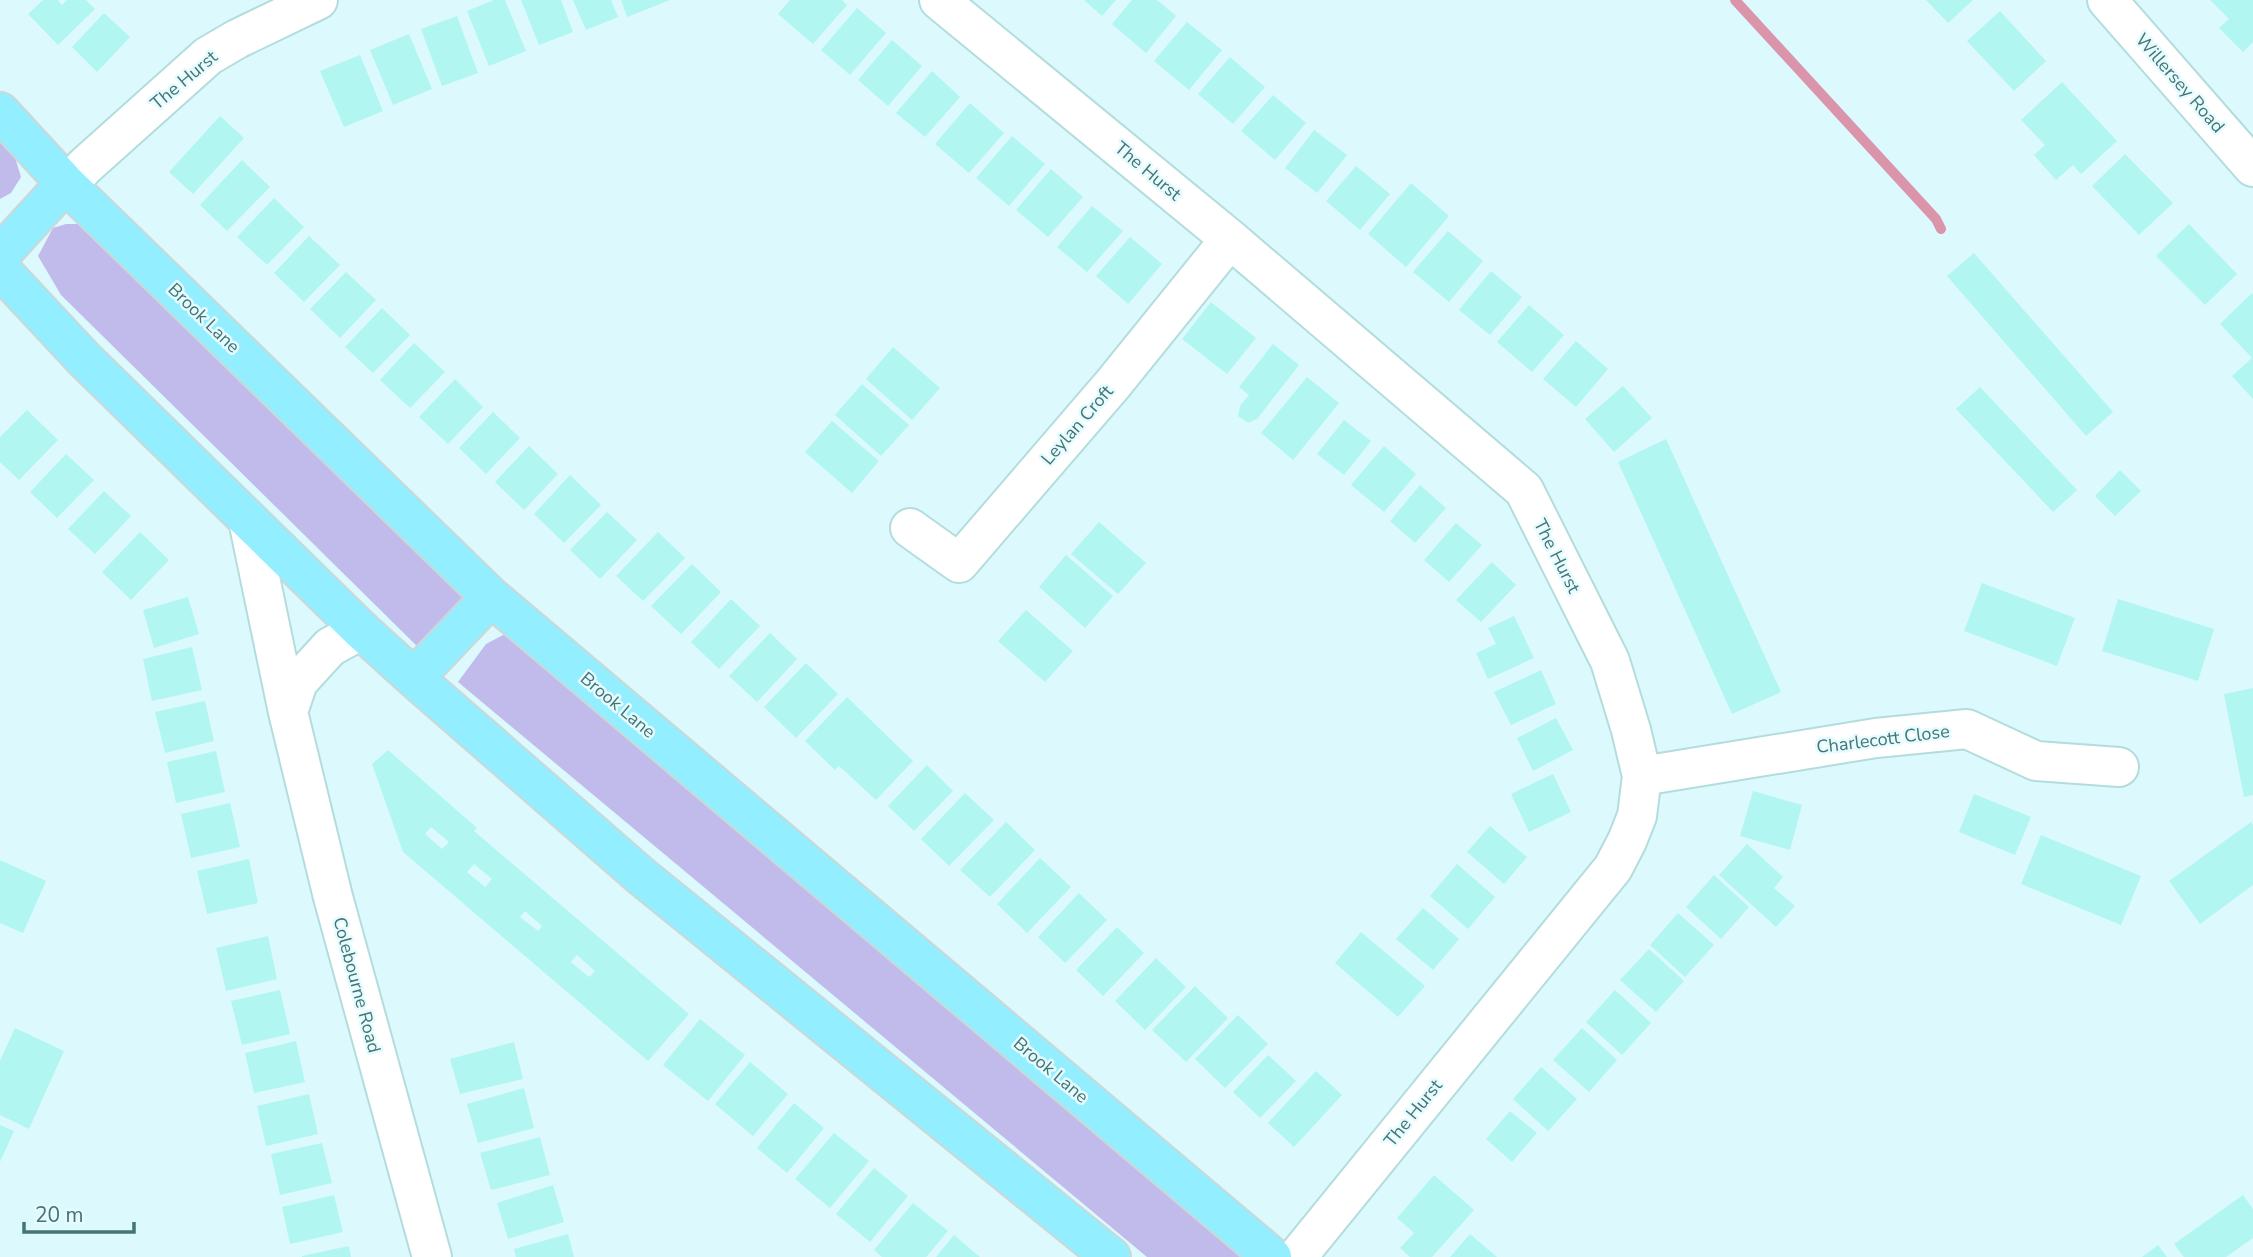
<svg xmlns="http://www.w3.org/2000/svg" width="2253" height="1257" font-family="'Nunito Sans',sans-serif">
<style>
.green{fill:#c1bbec}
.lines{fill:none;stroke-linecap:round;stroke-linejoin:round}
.stream{stroke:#db95ab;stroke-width:10}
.building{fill:#b2f6f1;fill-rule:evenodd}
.street-casing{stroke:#b3dddc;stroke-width:42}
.primary-casing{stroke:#cbd8d7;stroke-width:42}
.street{stroke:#fff;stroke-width:38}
.primary{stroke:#93eeff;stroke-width:38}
.labels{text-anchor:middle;stroke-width:5;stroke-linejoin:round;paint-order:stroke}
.street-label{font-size:18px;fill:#447570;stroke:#e5fbff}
</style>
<rect width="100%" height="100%" fill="#dcf9fe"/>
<!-- green -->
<path class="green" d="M0,140L14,154L21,177L11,193L0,199Z
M66,224H81L472,595L424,653L61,295L38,256L53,228Z
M507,633L800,884L1252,1257H1147L458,682L486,644Z"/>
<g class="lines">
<!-- stream -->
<path class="stream" d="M1735,0L1936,219L1941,229"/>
</g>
<!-- building -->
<path class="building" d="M43,0H58L62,5L67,0H86L95,9L58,45L28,14Z
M494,0H505L526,51L489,66L467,11Z
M521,0H561L573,32L539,45Z
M573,0H611L618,17L586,30Z
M621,0H670L627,17Z
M790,0H842L847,5L813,44L778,14Z
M1084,0H1116L1102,16Z
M1132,0H1157L1176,16L1146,53L1112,24Z
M1926,0H1973L1948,23Z
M2210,0H2253V42L2243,52L2219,28L2229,19Z
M857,8L886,33L850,75L821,50Z
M2000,11L2046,61L2014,91L1967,41Z
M104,13L130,37L97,72L72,47Z
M457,16L478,73L442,86L421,29Z
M1187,22L1222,50L1189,90L1154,61Z
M409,34L432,89L393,105L370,50Z
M892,40L922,66L888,106L858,80Z
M360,55L383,111L344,127L320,71Z
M1230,57L1265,87L1233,124L1198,94Z
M932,71L960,97L925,137L896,113Z
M2062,82L2117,141L2081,174L2073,165L2056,180L2034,155L2045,145L2021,120Z
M1273,95L1306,123L1275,160L1241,131Z
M970,103L1004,133L969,173L935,144Z
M220,116L244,138L193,194L169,172Z
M1314,130L1347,155L1317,193L1285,168Z
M1012,136L1045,164L1009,206L976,178Z
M2125,154L2173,203L2139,235L2092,186Z
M242,160L270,187L227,231L200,205Z
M1356,166L1390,194L1360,230L1326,201Z
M1051,169L1083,197L1048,237L1016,210Z
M1411,183L1449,216L1406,267L1368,234Z
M274,198L304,227L267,265L237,237Z
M1092,206L1123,231L1087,272L1057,247Z
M2189,224L2237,274L2205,305L2156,256Z
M1448,231L1483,261L1449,302L1413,272Z
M309,236L340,265L304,302L274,273Z
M1130,237L1162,264L1128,304L1096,276Z
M1974,253L2113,412L2086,436L1947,276Z
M1491,271L1522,297L1490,335L1459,310Z
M346,272L376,300L340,338L310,309Z
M2252,293L2253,295V399L2232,376L2252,358L2220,324Z
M1211,302L1256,338L1227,374L1182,339Z
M1529,305L1564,335L1532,372L1497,342Z
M382,308L410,335L373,373L345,347Z
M1576,341L1608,369L1576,407L1543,379Z
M414,343L445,372L410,408L380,380Z
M1273,344L1299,365L1257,419L1248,423L1238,416L1240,406L1249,395L1239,387Z
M893,347L940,388L912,420L866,379Z
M1307,377L1339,403L1293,460L1261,433Z
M455,379L483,407L448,444L419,417Z
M862,384L909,425L881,456L835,415Z
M1623,386L1652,418L1614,452L1585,419Z
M1980,387L2077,490L2053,512L1956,409Z
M27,410L58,440L19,480L0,462V437Z
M493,412L520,438L486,474L459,448Z
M1344,420L1371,441L1344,475L1317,454Z
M832,421L879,461L852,493L805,452Z
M1666,439L1781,692L1732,714L1618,462Z
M529,446L558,474L524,510L495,482Z
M1384,446L1416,474L1384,512L1351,485Z
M66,454L94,480L57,518L30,492Z
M2120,470L2141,491L2115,516L2095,496Z
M570,475L601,505L564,543L534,514Z
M1420,485L1446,508L1415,543L1390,521Z
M104,491L131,516L95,554L68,529Z
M607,512L637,540L600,579L570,550Z
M1099,522L1146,563L1118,594L1071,554Z
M1456,523L1482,545L1449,582L1424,560Z
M140,532L169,560L131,600L102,572Z
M658,532L685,558L643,601L616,576Z
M1066,555L1113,596L1085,628L1039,587Z
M1492,562L1516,585L1481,622L1456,600Z
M692,564L721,592L681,634L651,606Z
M1982,583L2075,618L2057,666L1964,631Z
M188,597L199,634L154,648L143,610Z
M731,599L760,626L719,669L691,642Z
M2118,599L2214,629L2198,681L2102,651Z
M1026,610L1073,651L1045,682L998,641Z
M1514,616L1534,658L1488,679L1476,653L1496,644L1488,628Z
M770,633L797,659L757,702L729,676Z
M192,647L202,690L152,701L143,659Z
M806,663L838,694L796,738L764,707Z
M1541,670L1556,704L1511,725L1494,692Z
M2253,688V795L2244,797L2224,694Z
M847,697L913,761L876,800L839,766L835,770L805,741Z
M205,701L214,741L165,753L155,712Z
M1556,718L1573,750L1533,771L1517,738Z
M388,750L477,828L474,831L689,1014L648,1061L403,852L372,764ZM431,827L449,842L442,849L425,834ZM474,864L492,879L485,887L467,872ZM525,911L542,926L538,931L520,917ZM577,955L595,971L589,977L571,962Z
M216,751L225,792L176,803L167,762Z
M927,765L953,791L914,831L888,806Z
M1553,774L1571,812L1529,832L1511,794Z
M1753,791L1802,805L1790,850L1740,836Z
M965,793L994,820L949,866L921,839Z
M1974,794L2031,817L2015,855L1959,832Z
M230,803L240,847L191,858L181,814Z
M1006,822L1035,850L990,897L960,870Z
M2251,822L2253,825V885L2200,924L2169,881Z
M1490,826L1527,857L1504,884L1467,852Z
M2041,835L2141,876L2121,925L2021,884Z
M1747,844L1783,877L1774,888L1795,906L1776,927L1719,875Z
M1040,858L1071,887L1027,933L997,904Z
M249,859L258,903L207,914L197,871Z
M0,860L46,881L23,933L0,923Z
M1457,864L1495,897L1468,929L1430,896Z
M1714,875L1749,907L1721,939L1686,907Z
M1079,893L1107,920L1065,963L1038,937Z
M1423,908L1459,939L1433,970L1396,939Z
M1678,913L1714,945L1685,977L1650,945Z
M1117,927L1144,953L1103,996L1076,970Z
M1361,932L1425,986L1398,1017L1335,963Z
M268,936L277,979L226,991L216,948Z
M1649,949L1684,981L1656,1012L1620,980Z
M1156,958L1186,987L1145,1030L1115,1001Z
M1195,986L1228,1018L1186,1062L1152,1030Z
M280,990L290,1034L242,1045L231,1001Z
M1615,990L1651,1023L1622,1055L1586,1022Z
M1238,1015L1268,1044L1225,1088L1195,1059Z
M700,1019L745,1055L708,1101L663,1065Z
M15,1028L64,1051L29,1129L0,1115V1061Z
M1582,1028L1617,1060L1589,1092L1553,1060Z
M296,1041L305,1082L254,1093L245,1053Z
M514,1042L523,1079L460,1094L450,1059Z
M1268,1055L1296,1081L1260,1118L1233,1092Z
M750,1062L788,1094L753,1136L715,1104Z
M1541,1067L1577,1099L1548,1131L1513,1099Z
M1316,1071L1342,1095L1294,1147L1268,1123Z
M524,1088L534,1128L478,1143L467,1104Z
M309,1094L318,1134L266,1146L257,1106Z
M794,1103L824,1128L787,1173L757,1148Z
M1510,1111L1537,1133L1512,1162L1486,1139Z
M0,1125L14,1131L0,1162Z
M834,1133L869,1161L830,1208L795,1179Z
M540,1137L550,1175L491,1190L480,1153Z
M322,1143L332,1183L280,1195L271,1154Z
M874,1168L908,1196L870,1242L836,1214Z
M1434,1175L1474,1210L1432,1257H1410L1400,1248L1414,1233L1397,1218Z
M553,1185L564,1222L508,1239L497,1203Z
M334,1195L343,1232L290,1244L282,1207Z
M2243,1195L2253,1209V1238L2226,1257H2184L2174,1244Z
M913,1203L948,1231L926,1257H882L874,1250Z
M568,1234L574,1257H516L514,1249Z
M1470,1234L1497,1257H1450Z
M954,1235L980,1257H936Z
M2158,1245L2167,1257H2142Z
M349,1246L351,1257H302V1256Z"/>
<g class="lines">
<!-- street casing -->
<g class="street-casing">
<path id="street" d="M939,0L1230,239L1524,490L1610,661L1631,730L1642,776L1637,816L1627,841L1613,868L1297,1257
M2107,0L2253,167
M68,186L84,167L208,56L237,39L318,0
M248,520L288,712L333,897L432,1257
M910,528L959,563L1113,384L1230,239
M288,712L298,682L330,647L361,630
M1642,776L1876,738L1967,729L2036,761L2119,767"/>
</g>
<!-- primary casing -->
<g class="primary-casing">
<path id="primary" d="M0,112L68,186L491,597L1272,1257
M0,255L53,197L68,186
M0,269L84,359L361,630L414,678L641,876L1111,1257
M414,678L491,597"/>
</g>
<!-- street -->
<use href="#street" class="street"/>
<!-- primary -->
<use href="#primary" class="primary"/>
</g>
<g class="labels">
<!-- street labels -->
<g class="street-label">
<text transform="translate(184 80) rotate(-40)" y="6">The Hurst</text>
<text transform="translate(2180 83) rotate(49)" y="6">Willersey Road</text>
<text transform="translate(1148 171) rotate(40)" y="6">The Hurst</text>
<text transform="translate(204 318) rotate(44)" y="6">Brook Lane</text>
<text transform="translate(1077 425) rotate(-49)" y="6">Leylan Croft</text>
<text transform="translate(1557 556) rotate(63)" y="6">The Hurst</text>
<text transform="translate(618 705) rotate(40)" y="6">Brook Lane</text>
<text transform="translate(1883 739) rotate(-7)" y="6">Charlecott Close</text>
<text transform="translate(357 985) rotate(75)" y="6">Colebourne Road</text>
<text transform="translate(1051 1070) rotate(40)" y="6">Brook Lane</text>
<text transform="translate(1413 1113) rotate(-51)" y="6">The Hurst</text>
</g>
</g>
<!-- scale -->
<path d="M24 1222v10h110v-10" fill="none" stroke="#447570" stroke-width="3.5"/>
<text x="35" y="1222" font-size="21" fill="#447570" stroke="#e5fbff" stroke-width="5" paint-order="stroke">20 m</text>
</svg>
